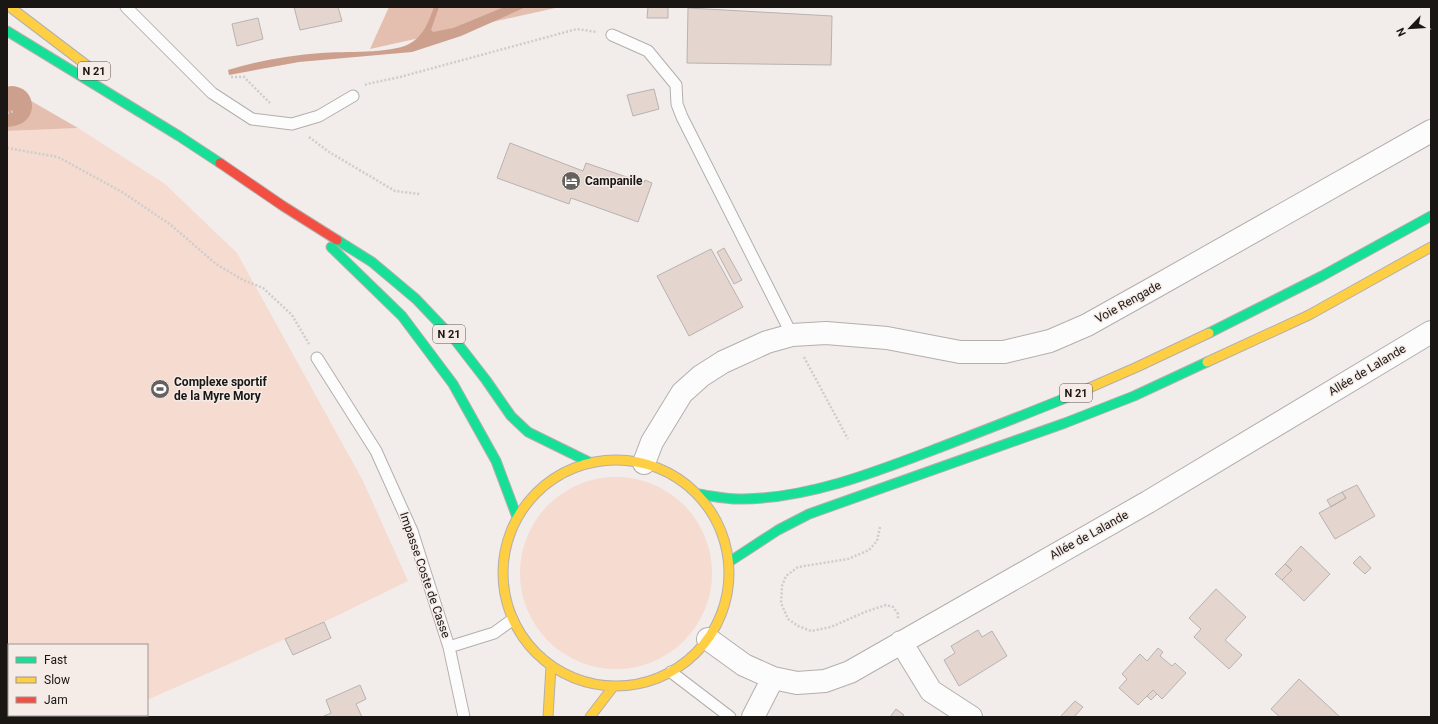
<svg xmlns="http://www.w3.org/2000/svg" width="1438" height="724" font-family="Roboto,sans-serif">
<style>
.green{fill:#f5dbd0}
.forest{fill:#e4bfb0}
.water{fill:#cca08d}
.lines{fill:none;stroke-linecap:round;stroke-linejoin:round}
.river{stroke:#cca08d;stroke-width:40}
.building{fill:#e4d5cf;stroke:#b7b3b1}
.lane-casing{stroke:#b3afad;stroke-width:13}
.street-casing{stroke:#b3afad;stroke-width:24}
.fast-casing{stroke:#b3afad;stroke-width:11}
.slow-casing{stroke:#b3afad;stroke-width:11}
.jam-casing{stroke:#b3afad;stroke-width:11}
.path{stroke:#cecdcc;stroke-width:2.5;stroke-dasharray:2 2;stroke-linecap:butt}
.lane{stroke:#fdfcfc;stroke-width:11}
.street{stroke:#fdfcfc;stroke-width:22}
.fast{stroke:#16e098;stroke-width:9}
.slow{stroke:#ffcf43;stroke-width:9}
.jam{stroke:#f24e42;stroke-width:9}
.labels{text-anchor:middle;stroke-width:3;stroke-linejoin:round;paint-order:stroke}
.shield{fill:#f5ebe7;stroke:#5b5653;stroke-width:1}
.shield-label{font-size:11px;font-weight:bold;fill:#191614}
.poi-label{font-size:12px;font-weight:bold;fill:#191614;stroke:#f5ebe7;text-anchor:start}
.street-label{font-size:12px;fill:#191614;stroke:#f5ebe7}
</style>
<rect width="100%" height="100%" fill="#f2ecea"/>
<!-- green -->
<path class="green" d="M78,128L165,184L237,253L363,481L408,581L324,622L147,700V645H9V715H114L110,717H7V131Z
M520 573a96 96 0 1 1 192 0a96 96 0 1 1-192 0Z"/>
<!-- forest -->
<path class="forest" d="M389,7H560L370,49Z
M7,87L78,128L7,131Z"/>
<!-- water -->
<path class="water" d="M434,7H439L431,30L433,32L453,28L468,22L504,7H526L461,36L412,52L299,62L229,75L228,70C258,61 290,55 321,53C344,51 390,54 409,44C423,37 429,21 434,7Z"/>
<g class="lines">
<!-- river -->
<path class="river" d="M7,107L12,106"/>
</g>
<!-- building -->
<path class="building" d="M294,7H338L342,21L300,30Z
M648,7H668V18H647Z
M688,8L832,16L831,65L687,63Z
M258,18L263,39L237,46L232,24Z
M654,89L659,109L633,116L627,95Z
M510,143L583,171L586,163L644,183L645,180L652,183L638,222L571,198L569,204L497,178Z
M724,248L742,280L734,284L717,252Z
M711,249L743,307L689,336L657,276Z
M1357,485L1375,516L1335,539L1319,513L1346,498L1342,492Z
M1342,492L1346,498L1331,507L1327,500Z
M1301,546L1330,574L1304,601L1282,580L1292,570L1285,564Z
M1360,556L1371,568L1365,574L1353,563Z
M1285,564L1292,570L1282,580L1275,574Z
M1216,589L1246,617L1225,640L1242,655L1229,669L1194,637L1201,629L1189,618Z
M324,622L331,638L293,655L285,639Z
M978,630L982,637L992,631L1007,656L959,686L944,660L955,653L951,646Z
M1158,648L1163,652L1160,656L1172,666L1175,663L1186,673L1162,699L1153,690L1138,705L1119,688L1127,679L1122,674L1140,654L1147,661Z
M1299,679L1311,690L1340,717H1280L1271,709Z
M360,685L366,699L356,704L362,717H322L331,713L326,700Z
M1153,690L1157,694L1151,700L1147,696Z
M1075,701L1083,707L1074,717H1060Z
M896,709L904,715L902,717H890Z"/>
<g class="lines">
<!-- lane casing -->
<g class="lane-casing">
<path id="lane" d="M126,7L212,93L252,119L292,124L319,116L353,96
M612,35L648,51L676,85L677,104L682,117L792,335
M317,358L376,451L412,531L449,647L494,633L512,620
M449,647L464,717
M671,672L730,717"/>
</g>
<!-- street casing -->
<g class="street-casing">
<path id="street" d="M644,463L652,442L682,393L701,376L723,362L767,342L792,335L826,333L887,338L960,352H1004L1050,341L1087,325L1155,287L1431,131
M708,639L744,665L773,678L797,683L825,681L850,672L1148,502L1431,332
M901,642L931,691L971,717
M753,717L773,678"/>
</g>
<!-- fast casing -->
<g class="fast-casing">
<path id="fast" d="M7,31L179,136L220,163
M337,240L372,262L416,299L455,340L486,380L511,416L528,432L589,462
M331,247L402,316L453,384L496,461L517,517
M1209,333L1322,276L1431,216
M698,494C713,496 728,500 743,499C811,498 878,471 941,447C985,430 1029,413 1073,395
M729,562L778,530L809,514L1065,423L1134,396L1207,362"/>
</g>
<!-- slow casing -->
<g class="slow-casing">
<path id="slow" d="M10,7L89,67
M1207,362L1309,315L1431,247
M1073,395L1137,367L1209,333
M503 573a113 113 0 1 1 226 0a113 113 0 1 1-226 0Z
M548,717L551,666
M590,717L613,687"/>
</g>
<!-- jam casing -->
<g class="jam-casing">
<path id="jam" d="M220,163L283,206L337,240"/>
</g>
<!-- path -->
<path class="path" d="M231,77H244L270,103
M365,85L367,84L400,77L577,29L597,32
M7,113L14,111
M309,137L329,152L395,191L420,194
M7,148L58,157L122,192L171,225L216,264L243,280L263,288L292,315L309,344
M804,357L848,439
M880,527L877,541L869,550L848,559L798,567L786,576L782,586L781,603L788,619L798,626L811,631L831,627L865,612L886,605L893,607L898,614V620"/>
<!-- lane -->
<use href="#lane" class="lane"/>
<!-- street -->
<use href="#street" class="street"/>
<!-- fast -->
<use href="#fast" class="fast"/>
<!-- slow -->
<use href="#slow" class="slow"/>
<!-- jam -->
<use href="#jam" class="jam"/>
</g>
<!-- icons -->
<defs>
<g id="hotel-disc" transform="scale(1)"><circle r="9.5" fill="#65615f" stroke="#f5ebe7"/><path d="M-6-4.5h1.5V1H6V5H4.5V3h-9V5H-6ZM-4 0a1.8 1.8 0 1 1 3.6 0ZM.5 0V-2.5h3Q6-2.5 6 0Z" fill="#fff"/></g>
<g id="stadium-disc" transform="scale(1)"><circle r="9.5" fill="#65615f" stroke="#f5ebe7"/><path d="M0-5a6.5 5 0 1 0 0 10a6.5 5 0 1 0 0-10ZM-3.5-1.8h7v3.6h-7Z" fill="#fff"/></g>
</defs>
<g fill-rule="evenodd">
<use href="#hotel-disc" x="571" y="181"/>
<use href="#stadium-disc" x="160" y="389"/>
</g>
<g class="labels">
<!-- shield labels -->
<g class="shield">
<rect x="78" y="62" width="32" height="18" rx="3"/>
<rect x="433" y="325" width="32" height="18" rx="3"/>
<rect x="1060" y="384" width="32" height="18" rx="3"/>
</g>
<g class="shield-label">
<text x="94" y="75">N 21</text>
<text x="449" y="338">N 21</text>
<text x="1076" y="397">N 21</text>
</g>
<!-- poi labels -->
<g class="poi-label">
<text x="585" y="185">Campanile</text>
<text x="174" y="386">Complexe sportif<tspan x="174" dy="14">de la Myre Mory</tspan></text>
</g>
<!-- street labels -->
<g class="street-label">
<text transform="translate(1128 302) rotate(-29)" y="4">Voie Rengade</text>
<text transform="translate(1367 370) rotate(-31)" y="4">Allée de Lalande</text>
<text transform="translate(1089 535) rotate(-29)" y="4">Allée de Lalande</text>
<text transform="translate(425 575) rotate(71)" y="4">Impasse Coste de Casse</text>
</g>
</g>
<!-- border -->
<rect width="1438" height="724" fill="none" stroke="#191614" stroke-width="16"/>
<!-- legend -->
<rect x="8" y="644" width="140" height="72" fill="#f5ebe7" stroke="#9d9693"/>
<rect x="16" y="657" width="20" height="6" fill="#16e098" stroke="#9d9693"/>
<text x="44" y="664" font-size="12" fill="#191614">Fast</text>
<rect x="16" y="677" width="20" height="6" fill="#ffcf43" stroke="#9d9693"/>
<text x="44" y="684" font-size="12" fill="#191614">Slow</text>
<rect x="16" y="697" width="20" height="6" fill="#f24e42" stroke="#9d9693"/>
<text x="44" y="704" font-size="12" fill="#191614">Jam</text>
<!-- north arrow -->
<g transform="translate(1410 28) rotate(245)" stroke="#f5ebe7" stroke-width="3" paint-order="stroke">
<path d="M0-3L7 15L0 10L-7 15Z" fill="#191614"/>
<text y="-6" font-size="11" font-weight="bold" text-anchor="middle" fill="#191614">N</text>
</g>
</svg>
